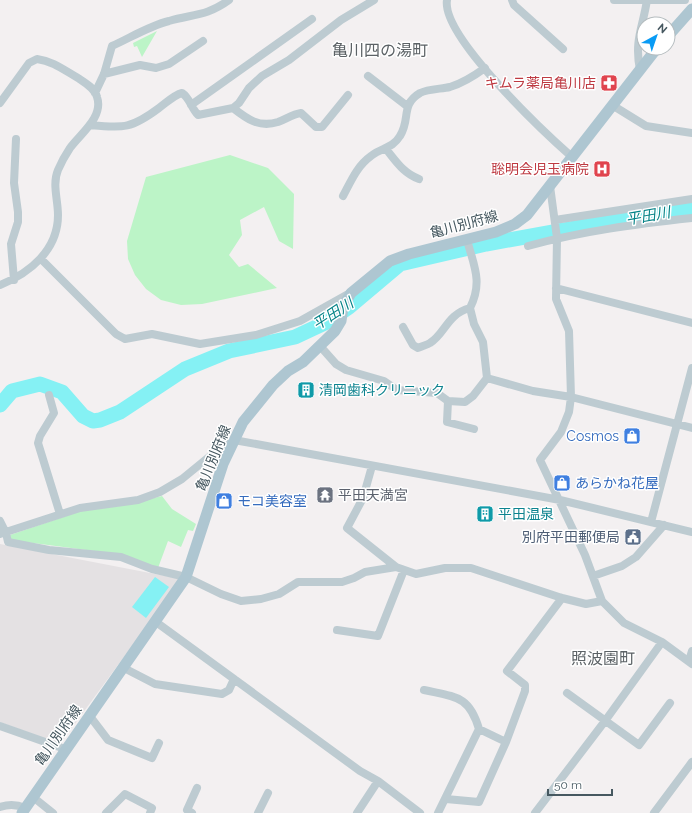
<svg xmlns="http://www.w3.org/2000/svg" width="692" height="813" font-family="Raleway,'Noto Sans JP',sans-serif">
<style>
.education{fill:#e4e1e3}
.green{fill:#bcf4c7}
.water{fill:#85f1f4}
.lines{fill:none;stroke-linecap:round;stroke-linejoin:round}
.river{stroke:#85f1f4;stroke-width:15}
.minor{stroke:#bdcbd1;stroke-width:8}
.major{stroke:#aec6d1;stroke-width:11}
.labels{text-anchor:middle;stroke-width:3;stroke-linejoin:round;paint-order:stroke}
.health-label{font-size:14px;fill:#be3a42;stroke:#fff;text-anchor:end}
.street-label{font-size:14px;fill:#465860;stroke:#fff}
.culture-label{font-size:14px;fill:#0d838f;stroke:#fff;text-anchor:start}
.shop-label{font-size:14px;fill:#366cbe;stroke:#fff;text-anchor:start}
.worship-label{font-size:14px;fill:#5b616d;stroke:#fff;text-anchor:start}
.service-label{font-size:14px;fill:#4e5e75;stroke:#fff;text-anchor:end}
.water-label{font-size:15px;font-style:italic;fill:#058387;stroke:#fff}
.quarter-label{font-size:16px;fill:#5c6266;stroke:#fff}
</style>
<rect width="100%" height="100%" fill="#f3f0f1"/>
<!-- education -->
<path class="education" d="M0,544L181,579L60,744L0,722Z"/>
<!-- green -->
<path class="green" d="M157,31L142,57L137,46L134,47L133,43Z
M230,155L268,168L294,194L293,249L279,241L264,207L240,220L242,235L229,255L239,267L248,264L277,288L202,304L181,305L161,300L146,289L135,275L128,259L127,241L146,177Z
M162,496L172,509L196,524L193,531L188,530L181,547L168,541L158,568L94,551L10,540V535L81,511L120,506Z"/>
<!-- water -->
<path class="water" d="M155,577L169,587L146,618L132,607Z"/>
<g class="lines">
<!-- river -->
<path class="river" d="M0,405L12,391L40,384L62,392L83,416L93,421L100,420L120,412L185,369L229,351L295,337L327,322L349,307L400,264L486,244L636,217L692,209"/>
<!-- minor -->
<path class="minor" d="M447,0C441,36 545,133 572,157
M512,0L514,5L563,49
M614,0H685
M640,70C634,40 643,27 647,0
M104,74L140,65L156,68L169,64L203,41
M368,76L407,106
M95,93L104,74L112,46C130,38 149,26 169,21C194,14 207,16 229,0
M0,103L29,63L37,59C53,61 64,70 78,78C84,82 95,88 97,97C104,117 80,134 70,148C66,154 61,163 58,170C52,184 58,200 58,215C58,250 30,273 0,285
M191,105L312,19
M612,105L646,126L692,133
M233,108C247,119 259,128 278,122C286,119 293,114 301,113L316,127H322L348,95
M90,125C124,128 131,129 159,108C166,103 174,95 182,93C190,98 191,108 198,115L233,108L239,103L249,88L262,76L289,60L341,20L374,0
M386,149C396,161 403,173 419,179
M550,186L557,238L556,299L569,331L571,397L569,412L561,432L540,460L585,555L602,601L624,623L662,642L692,664
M343,196C351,181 357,166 371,156C382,147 392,149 400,136C411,119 400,105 420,93C428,89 441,89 450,87C463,83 474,76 485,68
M555,220L692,199
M467,240C474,266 483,282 470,308L474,324L483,342L487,378L533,391L571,397L692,428
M528,246C582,231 637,224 692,218
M41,259L116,334L125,339L152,334L200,344L256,335L300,321L350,293
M14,280L11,244L18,222V212L14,183L16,139
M556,288L692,323
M403,327L413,345L418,348C422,346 427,345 430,343C445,334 447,314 470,308
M320,346L336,364L346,370L384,381L397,390L437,393L448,401L465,402L473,396L487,378
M49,395L54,413L40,436L38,443L60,514
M448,401L447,422L474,429
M372,466L363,498L347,528L396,567L416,574L445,568H471L562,598L586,604L602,601
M0,521L6,533L8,542L49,550L121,557L152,569L186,577L221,594L241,601L261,599L279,594L298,582H342L354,578L365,572L396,567
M651,522L692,368
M0,534L80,508L138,500L160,492L182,479L226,443L234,440L560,500L692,532
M593,576L622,566L636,557L664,525
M156,622L360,771L378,781L420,813
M337,630L378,636L404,570
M689,661L692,651
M124,668L155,684L222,694L229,690L234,679
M424,690C455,697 469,695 479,729L438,813
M567,693L639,745L670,703
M89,715L108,740L152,758L159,743
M0,726L65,749
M479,729L506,742
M33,797L53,813
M446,799L479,802L506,742L525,691V685L507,671L562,598
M0,807C9,804 16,804 25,808
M106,813L125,794L152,808L150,813
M192,813L187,810L197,788
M258,813L268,793
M357,813L378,781
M535,813L605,721L662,642
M654,813L692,762"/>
<!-- major -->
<path class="major" d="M668,36L692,9
M22,813L186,577L223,464L243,422L273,385L288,371L303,362L335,331L341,321L343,307L351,293L390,261L409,254L496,232L515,224L527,215L657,48"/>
</g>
<!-- icons -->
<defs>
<g id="pharmacy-square" transform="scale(0.9)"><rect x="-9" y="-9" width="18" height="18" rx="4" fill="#e0444e" stroke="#fff"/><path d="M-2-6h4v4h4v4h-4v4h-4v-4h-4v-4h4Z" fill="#fff"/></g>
<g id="hospital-square" transform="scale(0.9)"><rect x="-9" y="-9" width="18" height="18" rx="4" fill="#e0444e" stroke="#fff"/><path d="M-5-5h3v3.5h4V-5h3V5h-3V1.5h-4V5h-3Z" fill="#fff"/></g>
<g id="building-square" transform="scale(0.9)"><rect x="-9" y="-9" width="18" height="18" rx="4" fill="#0f9aa8" stroke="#fff"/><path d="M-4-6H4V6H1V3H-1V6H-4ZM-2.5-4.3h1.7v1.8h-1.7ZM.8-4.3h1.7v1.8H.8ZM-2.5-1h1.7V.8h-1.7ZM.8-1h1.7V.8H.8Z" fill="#fff"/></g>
<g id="shop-square" transform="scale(0.9)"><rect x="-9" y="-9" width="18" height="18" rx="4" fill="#3f7fe0" stroke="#fff"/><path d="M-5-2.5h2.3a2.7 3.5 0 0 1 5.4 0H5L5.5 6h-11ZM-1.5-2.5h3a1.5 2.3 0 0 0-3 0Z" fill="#fff"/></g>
<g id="temple-square" transform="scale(0.9)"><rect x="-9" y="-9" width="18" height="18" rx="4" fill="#6b7280" stroke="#fff"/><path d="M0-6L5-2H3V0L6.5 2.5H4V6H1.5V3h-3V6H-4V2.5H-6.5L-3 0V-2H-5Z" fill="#fff"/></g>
<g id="civic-square" transform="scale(0.9)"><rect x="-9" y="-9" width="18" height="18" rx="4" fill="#5c6f8a" stroke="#fff"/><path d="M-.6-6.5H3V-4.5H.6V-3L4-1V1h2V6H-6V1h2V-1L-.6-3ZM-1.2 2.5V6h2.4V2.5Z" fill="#fff"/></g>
</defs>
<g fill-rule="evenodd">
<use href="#pharmacy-square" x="609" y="83"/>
<use href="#hospital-square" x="602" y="169"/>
<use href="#building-square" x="306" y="390"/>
<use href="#shop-square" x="632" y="436"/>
<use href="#shop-square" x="562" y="483"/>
<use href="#temple-square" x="325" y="495"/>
<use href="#shop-square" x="224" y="501"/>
<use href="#building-square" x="485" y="514"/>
<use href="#civic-square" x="633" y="537"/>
</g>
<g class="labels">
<!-- health labels -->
<g class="health-label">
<text x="596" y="88">キムラ薬局亀川店</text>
<text x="589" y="174">聡明会児玉病院</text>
</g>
<!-- street labels -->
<g class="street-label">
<text transform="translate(464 224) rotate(-15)" y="5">亀川別府線</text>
<text transform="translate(213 458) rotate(-68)" y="5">亀川別府線</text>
<text transform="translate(58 735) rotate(-55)" y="5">亀川別府線</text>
</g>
<!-- culture labels -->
<g class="culture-label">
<text x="319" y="395">清岡歯科クリニック</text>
<text x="498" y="519">平田温泉</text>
</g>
<!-- shop labels -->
<g class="shop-label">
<text x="619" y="441" text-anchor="end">Cosmos</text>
<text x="575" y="488">あらかね花屋</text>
<text x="237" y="506">モコ美容室</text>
</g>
<!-- worship labels -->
<g class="worship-label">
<text x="338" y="500">平田天満宮</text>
</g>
<!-- service labels -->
<g class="service-label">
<text x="620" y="542">別府平田郵便局</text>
</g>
<!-- water labels -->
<g class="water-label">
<text transform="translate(648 216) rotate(-10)" y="5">平田川</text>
<text transform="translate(333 314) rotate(-33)" y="5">平田川</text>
</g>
<!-- quarter labels -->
<g class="quarter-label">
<text x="380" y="56">亀川四の湯町</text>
<text x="603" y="664">照波園町</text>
</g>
</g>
<!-- north arrow -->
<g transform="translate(656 36) rotate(40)"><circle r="19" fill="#ffffff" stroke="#b5bcbf"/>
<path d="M0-3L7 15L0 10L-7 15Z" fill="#099bf5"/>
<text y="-6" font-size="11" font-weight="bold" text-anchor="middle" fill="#465860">N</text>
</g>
<!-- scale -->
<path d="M548 789v6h64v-6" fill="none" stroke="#465860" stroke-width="2"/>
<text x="554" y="789" font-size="12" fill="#465860" stroke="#ffffff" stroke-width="3" paint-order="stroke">50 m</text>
</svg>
